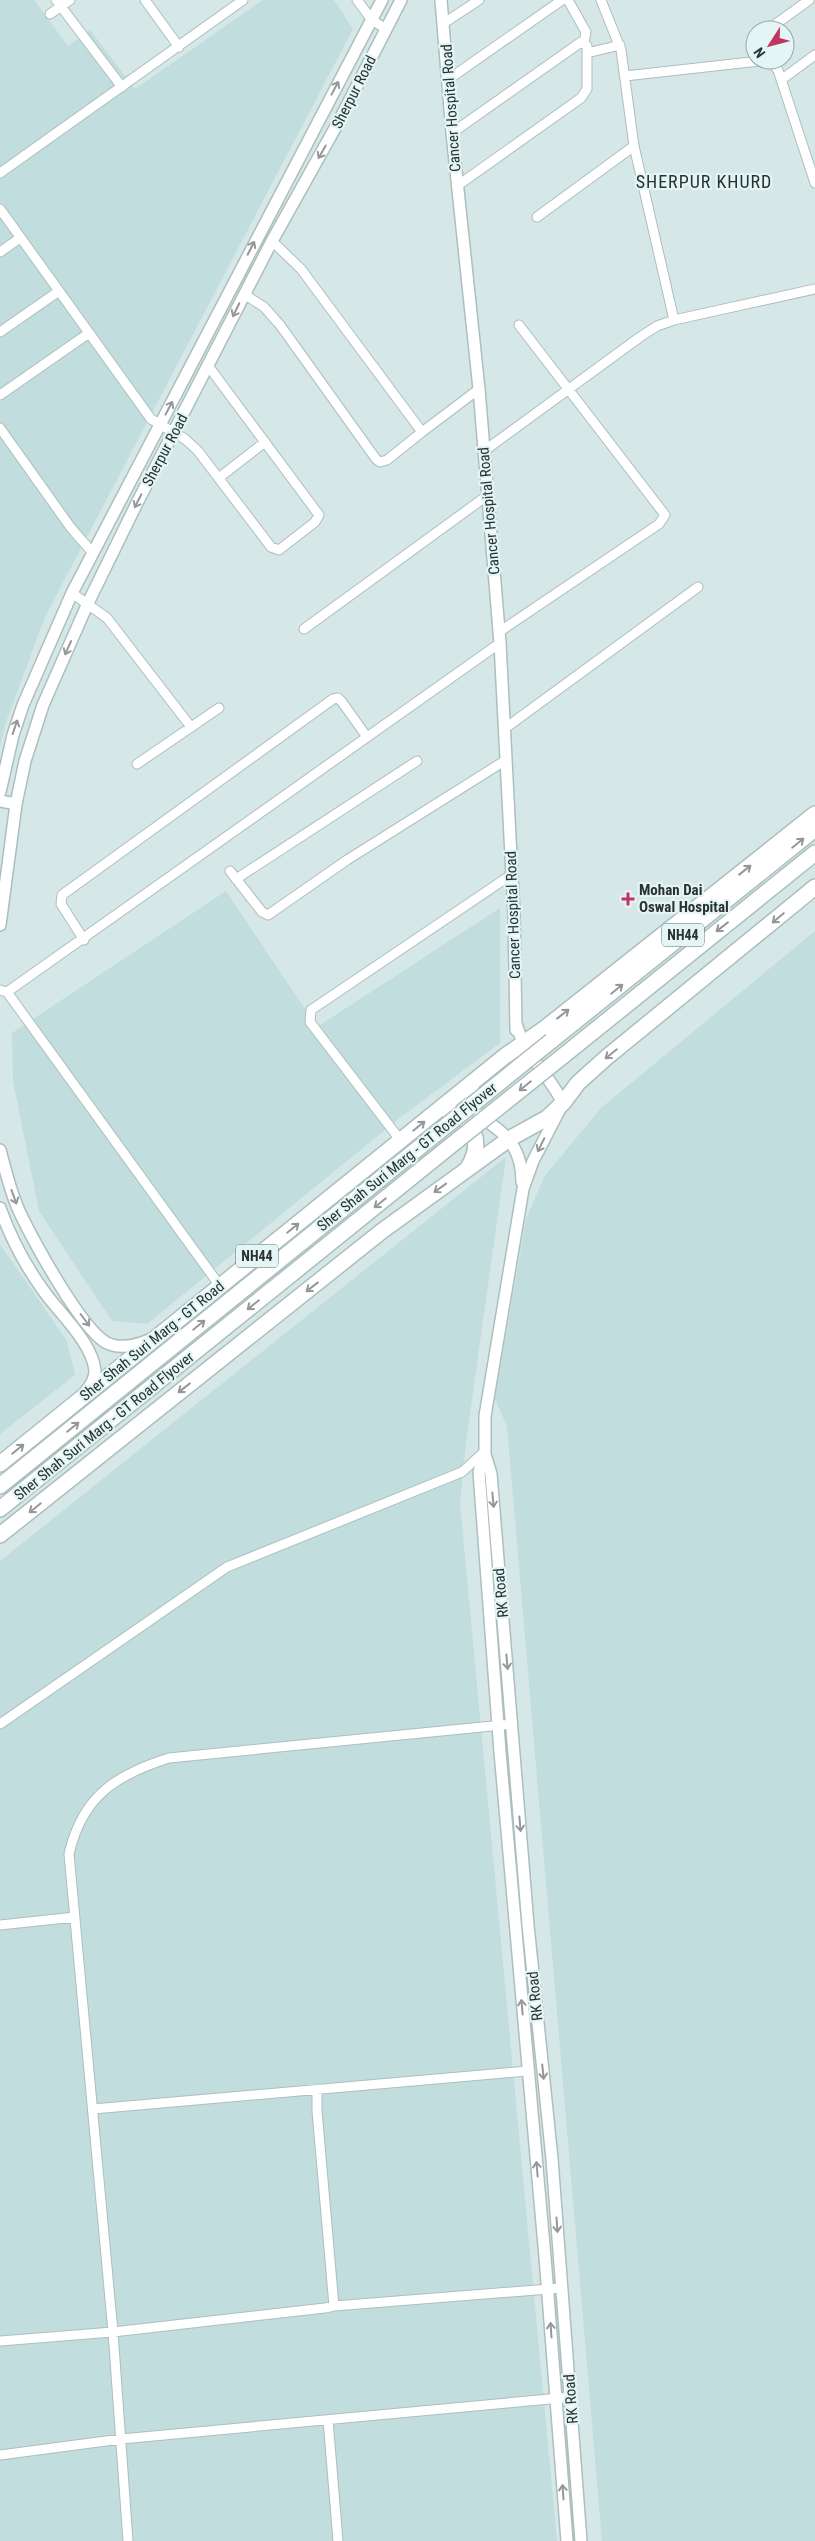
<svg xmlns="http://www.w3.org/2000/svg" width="815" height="2541" font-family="'Roboto Condensed',sans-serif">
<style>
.built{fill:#c2ddde}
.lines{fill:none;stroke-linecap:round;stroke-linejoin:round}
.minor-casing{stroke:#adbebe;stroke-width:11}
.tertiary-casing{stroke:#adbebe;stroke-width:14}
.primary-casing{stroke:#adbebe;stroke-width:18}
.trunk-casing{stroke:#adbebe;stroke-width:18}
.minor{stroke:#fff;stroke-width:9}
.tertiary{stroke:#fff;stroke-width:11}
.primary{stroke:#fff;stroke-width:15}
.trunk{stroke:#fff;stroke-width:15}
.trunk-bridge-casing{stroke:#adbebe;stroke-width:18;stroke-linecap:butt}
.trunk-bridge{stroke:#fff;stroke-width:15}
.oneway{stroke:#959898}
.poi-dot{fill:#c33561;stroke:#e3f5f5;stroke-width:2}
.labels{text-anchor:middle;stroke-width:4.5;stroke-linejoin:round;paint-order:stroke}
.shield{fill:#e3f5f5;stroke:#626c6c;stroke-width:1}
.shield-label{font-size:14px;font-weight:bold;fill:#2b3232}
.street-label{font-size:15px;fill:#2b3232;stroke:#e3f5f5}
.poi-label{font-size:15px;font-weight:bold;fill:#2b3232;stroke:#e3f5f5;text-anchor:start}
.quarter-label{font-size:18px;letter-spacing:1px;fill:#2b3232;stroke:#e3f5f5}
</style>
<rect width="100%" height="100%" fill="#d6e7e8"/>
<!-- built -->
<path class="built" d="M0,0H34L68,46L90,30L135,89L263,0H334L353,29L45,617L6,722L0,746Z
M226,891L317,1027L500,908V1043L401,1117L147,1324L112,1321L39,1211L13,1081L12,1033Z
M815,931V2541H602L507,1426L495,1399L526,1219L544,1177L601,1108Z
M506,1157L466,1442L460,1503L557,2541H0V1561Z
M0,1244L67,1341L75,1375L0,1434Z"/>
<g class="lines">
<!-- minor casing -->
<g class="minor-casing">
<path id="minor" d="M56,0L122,87
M145,0L179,47
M357,0L372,20L386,29
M568,0L586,32L584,43
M50,14L70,0
M444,23L479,0
M769,29L809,0
M587,53L620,45
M625,76L769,60L778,70L815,183
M449,79L562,0
M781,80L815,55
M452,133L581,42L587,46V89L581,98L457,186
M0,173L243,0
M0,209L151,419L185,439L198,451L271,547L279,550L315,522L319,515L209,367
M537,217L634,146
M0,252L20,238
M244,294L264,307L280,325L376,459L380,462L387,460L422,432L301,269L272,241
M674,320L815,289
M0,332L59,291
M0,395L89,333
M0,428L71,528L92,552
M422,432L479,389
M484,451L640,337L657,326L674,320L634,146L621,50L601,0
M220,477L265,442
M72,593L107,618L191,727
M304,629L488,495
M499,632L659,524L665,515L519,325
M504,729L698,587
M137,764L219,708
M230,871L262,912L268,915L347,860L506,760
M236,879L417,761
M84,940L61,904L62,895L333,699L338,698L342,702L367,737
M0,990L7,992L220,1286
M7,992L500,643
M401,1141L310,1022L311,1010L511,875
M0,1724L227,1567L462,1472L484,1452
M0,1925L75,1917
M317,2089V2111L334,2306
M93,2109L527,2071
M0,2341L113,2332L325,2308L334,2306L562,2288
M328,2420L338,2541
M0,2455L121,2439L571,2397
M128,2541L113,2332L69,1854C82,1797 115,1775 169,1758L512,1724"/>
</g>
<!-- tertiary casing -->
<g class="tertiary-casing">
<path id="tertiary" d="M441,0L452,133L479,389L500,643L514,914L516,1030
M0,792L13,735L23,705L72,593L382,0
M0,801L16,804
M0,925L16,804L25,761L43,705L88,603L137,503L272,241L339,121L401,0
M516,1023C523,1053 550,1076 563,1103L533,1161L523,1189L485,1416V1452L479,1472L500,1752L545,2257L567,2541
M477,1079C455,1111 493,1120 508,1139C519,1152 522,1166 522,1182
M0,1150C6,1172 11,1195 21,1215C35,1244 80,1326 105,1342C119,1350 135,1346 149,1340
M0,1208C10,1236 25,1265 43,1290C58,1312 93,1343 95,1371C95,1379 91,1385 86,1391
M485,1454L491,1474L528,1925L552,2159L581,2541"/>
</g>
<!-- primary casing -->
<g class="primary-casing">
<path id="primary" d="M448,1111C474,1118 483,1143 469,1166
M0,1464L505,1056L544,1029L815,814
M0,1535L382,1231L509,1139L547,1118L563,1103L578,1083L607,1057L815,887"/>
</g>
<!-- trunk casing -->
<g class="trunk-casing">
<path id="trunk" d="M551,1041L815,829
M563,1056L815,853
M0,1486L447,1125
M0,1509L459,1139"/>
</g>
<!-- minor -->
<use href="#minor" class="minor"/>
<!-- tertiary -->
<use href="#tertiary" class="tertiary"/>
<!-- primary -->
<use href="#primary" class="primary"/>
<!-- trunk -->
<use href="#trunk" class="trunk"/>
<!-- trunk-bridge casing -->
<g class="trunk-bridge-casing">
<path id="trunk-bridge" d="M447,1125L551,1041
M459,1139L563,1056"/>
</g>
<!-- trunk-bridge -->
<use href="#trunk-bridge" class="trunk-bridge"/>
</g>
<!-- one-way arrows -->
<defs><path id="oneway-shaft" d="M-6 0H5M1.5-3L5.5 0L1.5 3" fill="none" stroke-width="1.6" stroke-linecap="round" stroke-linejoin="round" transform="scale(1.25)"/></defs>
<g class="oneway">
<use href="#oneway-shaft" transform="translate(335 88) rotate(-62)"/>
<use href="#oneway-shaft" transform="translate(322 152) rotate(120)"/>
<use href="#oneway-shaft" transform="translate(251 248) rotate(-63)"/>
<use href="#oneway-shaft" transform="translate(236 310) rotate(116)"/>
<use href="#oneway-shaft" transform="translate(169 408) rotate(-62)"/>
<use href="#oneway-shaft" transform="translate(138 501) rotate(117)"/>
<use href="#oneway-shaft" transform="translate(68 648) rotate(114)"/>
<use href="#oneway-shaft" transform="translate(15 727) rotate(-71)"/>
<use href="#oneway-shaft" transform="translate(798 843) rotate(-39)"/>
<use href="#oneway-shaft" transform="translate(745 870) rotate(-38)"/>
<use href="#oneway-shaft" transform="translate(778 918) rotate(140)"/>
<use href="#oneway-shaft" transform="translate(722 927) rotate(142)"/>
<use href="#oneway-shaft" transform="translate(617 989) rotate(-39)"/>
<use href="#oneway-shaft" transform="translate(563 1014) rotate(-38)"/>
<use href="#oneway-shaft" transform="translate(611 1054) rotate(141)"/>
<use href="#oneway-shaft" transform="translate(525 1086) rotate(141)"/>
<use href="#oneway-shaft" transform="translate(419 1126) rotate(-39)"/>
<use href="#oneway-shaft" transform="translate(541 1145) rotate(116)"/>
<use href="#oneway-shaft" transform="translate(440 1188) rotate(144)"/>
<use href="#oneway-shaft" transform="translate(14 1197) rotate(70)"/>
<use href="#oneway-shaft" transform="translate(380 1203) rotate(141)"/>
<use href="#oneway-shaft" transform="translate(293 1228) rotate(-39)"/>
<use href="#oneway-shaft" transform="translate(312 1287) rotate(142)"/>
<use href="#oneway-shaft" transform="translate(253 1305) rotate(141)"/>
<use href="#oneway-shaft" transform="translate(85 1320) rotate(53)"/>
<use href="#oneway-shaft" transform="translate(199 1325) rotate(-39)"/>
<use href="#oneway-shaft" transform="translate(184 1388) rotate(142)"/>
<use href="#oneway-shaft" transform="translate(73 1427) rotate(-39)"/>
<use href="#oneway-shaft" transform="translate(18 1449) rotate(-39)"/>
<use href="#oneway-shaft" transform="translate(493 1500) rotate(85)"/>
<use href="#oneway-shaft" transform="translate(35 1508) rotate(141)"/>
<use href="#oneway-shaft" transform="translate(507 1662) rotate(85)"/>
<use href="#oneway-shaft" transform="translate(520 1824) rotate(85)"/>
<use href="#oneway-shaft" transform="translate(522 2007) rotate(-95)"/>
<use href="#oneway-shaft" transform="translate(543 2072) rotate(84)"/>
<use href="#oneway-shaft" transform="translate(537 2169) rotate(-95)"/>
<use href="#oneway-shaft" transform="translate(557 2225) rotate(86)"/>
<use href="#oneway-shaft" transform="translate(551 2330) rotate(-94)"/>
<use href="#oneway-shaft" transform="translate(563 2492) rotate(-94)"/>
</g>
<!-- markers -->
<path class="poi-dot" d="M625.5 891.5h5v5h5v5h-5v5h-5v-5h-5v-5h5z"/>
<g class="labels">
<!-- shield labels -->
<g class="shield">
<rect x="662" y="923.5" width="42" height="23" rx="4"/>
<rect x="236" y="1244.5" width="42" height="23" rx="4"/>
</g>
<g class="shield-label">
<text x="683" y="940">NH44</text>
<text x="257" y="1261">NH44</text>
</g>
<!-- street labels -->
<g class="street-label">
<text transform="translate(354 92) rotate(-63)" y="5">Sherpur Road</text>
<text transform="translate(451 108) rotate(-94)" y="5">Cancer Hospital Road</text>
<text transform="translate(165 450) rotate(-62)" y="5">Sherpur Road</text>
<text transform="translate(489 511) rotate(-95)" y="5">Cancer Hospital Road</text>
<text transform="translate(513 915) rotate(-92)" y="5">Cancer Hospital Road</text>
<text transform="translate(407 1157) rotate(-39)" y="5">Sher Shah Suri Marg - GT Road Flyover</text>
<text transform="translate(152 1341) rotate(-39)" y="5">Sher Shah Suri Marg - GT Road</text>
<text transform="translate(104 1426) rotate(-39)" y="5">Sher Shah Suri Marg - GT Road Flyover</text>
<text transform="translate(501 1593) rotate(-95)" y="5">RK Road</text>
<text transform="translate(535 1996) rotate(-96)" y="5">RK Road</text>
<text transform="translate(571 2399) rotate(-94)" y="5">RK Road</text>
</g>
<!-- poi labels -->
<g class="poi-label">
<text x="639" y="895">Mohan Dai<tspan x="639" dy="17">Oswal Hospital</tspan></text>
</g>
<!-- quarter labels -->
<g class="quarter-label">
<text x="704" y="188">SHERPUR KHURD</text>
</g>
</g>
<!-- north arrow -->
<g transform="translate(770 45) rotate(234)"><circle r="24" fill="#e3f5f5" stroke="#99a7a7"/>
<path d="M0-4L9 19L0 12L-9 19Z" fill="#c33561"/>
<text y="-8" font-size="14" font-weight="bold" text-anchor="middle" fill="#2b3232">N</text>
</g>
</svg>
